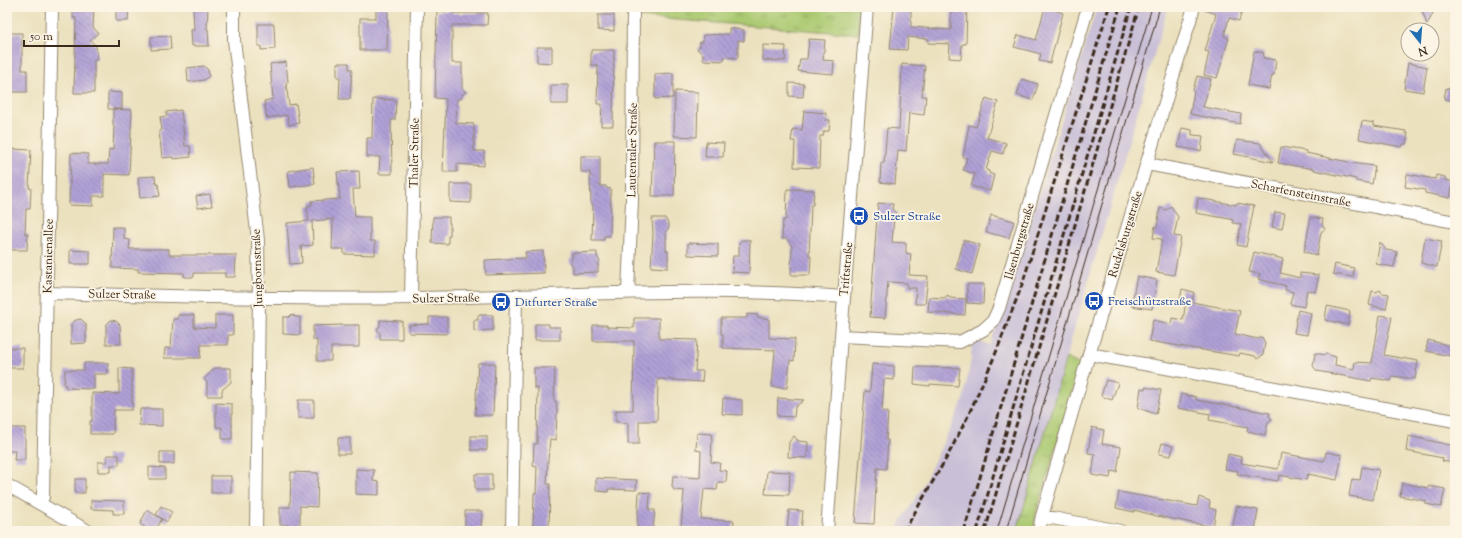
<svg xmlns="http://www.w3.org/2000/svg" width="1462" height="538" font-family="'Sorts Mill Goudy',serif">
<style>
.industrial{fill:#c9bfd7}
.grass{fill:url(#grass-tufts);stroke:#727a47}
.building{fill:url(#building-back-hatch)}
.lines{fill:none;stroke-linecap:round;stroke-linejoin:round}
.street-casing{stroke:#93866e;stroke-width:14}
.street{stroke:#fff;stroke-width:12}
.tram{stroke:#3b2a1e;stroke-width:1}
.rail{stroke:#3b2a1e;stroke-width:3;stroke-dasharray:6 3;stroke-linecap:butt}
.labels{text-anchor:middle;stroke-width:3.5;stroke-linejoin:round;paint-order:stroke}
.street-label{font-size:12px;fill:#3b2a1e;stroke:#fcf5e5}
.transit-label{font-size:12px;fill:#164399;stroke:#fcf5e5;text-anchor:start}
</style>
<defs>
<pattern id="grass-tufts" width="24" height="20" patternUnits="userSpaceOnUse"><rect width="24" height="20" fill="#aac970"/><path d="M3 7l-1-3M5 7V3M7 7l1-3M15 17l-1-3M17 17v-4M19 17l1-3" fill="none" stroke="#8ca35b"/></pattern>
<pattern id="building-back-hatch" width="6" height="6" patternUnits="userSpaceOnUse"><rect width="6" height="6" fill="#b0a0d6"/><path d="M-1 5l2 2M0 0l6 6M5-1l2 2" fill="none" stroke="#9083ad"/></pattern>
</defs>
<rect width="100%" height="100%" fill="#fcf5e5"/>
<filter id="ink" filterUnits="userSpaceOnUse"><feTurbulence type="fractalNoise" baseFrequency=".025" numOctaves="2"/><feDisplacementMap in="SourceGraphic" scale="8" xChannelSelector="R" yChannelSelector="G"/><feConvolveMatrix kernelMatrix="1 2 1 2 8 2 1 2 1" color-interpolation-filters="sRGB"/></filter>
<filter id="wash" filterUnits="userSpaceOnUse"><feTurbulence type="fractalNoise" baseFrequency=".012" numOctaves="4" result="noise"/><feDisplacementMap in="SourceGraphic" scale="16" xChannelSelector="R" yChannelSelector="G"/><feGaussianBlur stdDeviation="0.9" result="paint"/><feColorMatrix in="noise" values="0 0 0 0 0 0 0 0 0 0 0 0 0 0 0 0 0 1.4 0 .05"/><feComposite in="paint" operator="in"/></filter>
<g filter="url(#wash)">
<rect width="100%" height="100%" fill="#ebe1be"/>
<!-- industrial -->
<path class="industrial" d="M1097,7H1168L1066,358L1017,531H895L920,491L963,401L971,359L972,339L990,345L1006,299Z"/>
<!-- grass -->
<path class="grass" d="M640,7H860L858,34L640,17Z
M1066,358L1080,365L1036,514L1033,531H1017Z"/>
<g id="blocks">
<!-- building -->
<path class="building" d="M73,7H94L93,27L98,33L90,40L96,46L97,60H94V93H74L76,18H73Z
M118,7H129L128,21H116V11H118Z
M193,7H208L207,29H208L209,46H192L191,30H194Z
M376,7H388L387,50H360V18H376Z
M894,7H911V27L951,30V7H967L966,44H962L961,59L949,58L950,44L928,43L929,39L908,37L907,50L890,49Z
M1045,7L1063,13L1050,63L1039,61L1041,54L1014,47L1018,35L1036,40Z
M1203,7H1243L1239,21L1229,18L1224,36L1229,38L1217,78L1204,75L1209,52L1205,51L1216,14L1202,9Z
M1421,7H1436L1427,25Z
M437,11H452V13H488L487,25H452V63H462V88L466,92L462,95L461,99H457L456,123L474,124V151H484V166L457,164V172H443L446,99L435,98Z
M598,15H614V31L598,30Z
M258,24H274L275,49L261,50V46H258Z
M729,28L744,30V41L738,40V58L724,57V61L703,60V54L697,49L700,46V42H703V35L729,34Z
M7,33H22V70H27V92H10V55H7Z
M170,36L171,49L151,50V37Z
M809,39L825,40L823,60L834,61L833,74L798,71L800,59H807Z
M763,45L786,46L785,61L763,60Z
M537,47H552V63L537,62Z
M591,50H614L613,126H601L602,104H597L598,65H591Z
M1254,51L1264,53L1263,58L1276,60L1274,75H1272L1269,89L1248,85Z
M286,62L288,82L286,83L289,105L296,104L299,123L289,125L287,115L267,118L264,101L273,99L270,64Z
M337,63H349V69H352L350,99H339L340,77H337Z
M1408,63L1427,67L1423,92L1404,89Z
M902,64L925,66L922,96H926L924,115L909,113L906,151L898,150L895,184L880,182L881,163H884L887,128L899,129Z
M204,66L208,70L209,76L204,80L188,82L187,68Z
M673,73V98L655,99V74Z
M1197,76L1211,79L1203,107L1241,114L1240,124L1190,114L1194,91L1193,90Z
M1022,79L1038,84L1033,100L1017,95Z
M789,83L804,84L803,97L789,96Z
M551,85H568V104H551Z
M1446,88L1455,90V101L1444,99Z
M675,91L698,92L697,137L674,136Z
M108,92L122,93V109H108Z
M986,98L998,102L987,138L1006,143L1003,154L992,151L986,170L989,171V173L994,175L990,191L971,186L975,174L963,170L967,158L963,157L969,125L976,127Z
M373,99L396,100L395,120H391L392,174H379L380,157H367V138H372Z
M113,109L132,110L129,175L104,174V196H93V206L69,205L71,153L88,154V164H108L109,149L113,150L114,126H113Z
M181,110L185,146H190L191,157L173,159V157L162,158L159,131L162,130L160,117L167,116L166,112Z
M804,111L826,113L825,120H830L829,131H824L823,136H820L819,168L794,167L795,141H791L793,129L802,130Z
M1362,121L1374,123V126L1406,131L1405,133H1408L1406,144H1403L1402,147L1359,139Z
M1182,128L1192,130V135L1203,136L1201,151L1178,147Z
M1237,140L1260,143L1273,162L1234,154Z
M654,141H675L674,196H652Z
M706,142L724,143L723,157H705Z
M1281,147L1306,151V153L1358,164L1375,166L1372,184L1356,181V179L1314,170L1315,169L1278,163Z
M12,149L31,150L29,188H31L30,209H26L25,234H28L27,250H9V246H7V225H8L10,206H7V172H11Z
M581,156H600V186H606V188L611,189L610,236H604V240H592L593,205H591L590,172H581Z
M313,167L315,184L290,187L288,171Z
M359,171L360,189H353L355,217H370V241H375V255L344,254V249H332L333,219L312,221L313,245L301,246L302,263L290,264L287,223L309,221L307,206L312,205L311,201L340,199L337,172Z
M1407,174L1435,179L1436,175L1445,177V180L1453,182L1450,198L1425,193V190L1405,187Z
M155,176L156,184H158L160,196L140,198L138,177Z
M450,184H471V203L450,202Z
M787,189L814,190L813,205H811L809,256H811L810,275H791L792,246L787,239H782L783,220H786Z
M210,194L212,206L198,208L196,196Z
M1198,198L1236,205L1237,203L1254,206L1246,247L1237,245L1241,224L1233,223V220L1230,219L1196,213Z
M878,203L893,204L892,209L897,214L894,217L892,242L906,243V253L911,254L909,275L928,276L925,304H915L916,288H907V283L888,282L885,318L870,317Z
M1171,206L1178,217L1174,236L1181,237L1174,275L1156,272L1162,239L1153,238L1155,226L1157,227L1160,208L1166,210Z
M1275,212L1285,213L1282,229L1272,227Z
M991,215L1014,221L1009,238L986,232Z
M433,217H449V223H450V236H448V244L432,243Z
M1311,217L1323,219L1322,225L1325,229L1321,232L1317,255L1304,252Z
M652,218H665L669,225V228L666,231V251H668V268L651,267L653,234Z
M113,227H124V239L130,240L129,249H169V255H236L235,277H225V273H194V277H184V273L138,272V269L112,268Z
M1425,238L1442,241L1437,267L1421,263Z
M742,240H750L749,273L732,272L733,256H739V243Z
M964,240L980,245L972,274L956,269Z
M1380,242L1386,250L1397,252L1394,267L1376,264Z
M688,243L718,244V256L688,255Z
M70,250L90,251V264H70Z
M543,251L544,273L486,275L485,260L526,258L525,252Z
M597,252V257L600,261L598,264V272L573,273V266L569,262L572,259V253Z
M1254,252L1283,259L1280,273L1300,278V273L1319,275L1315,292L1307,290L1304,307L1290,304L1293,292L1285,290L1286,286L1258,279L1260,274L1249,272Z
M1335,264L1354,268L1353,277L1333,274Z
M1137,276L1157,280L1152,309L1131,306Z
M967,284H984L983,304L967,303Z
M1182,289L1194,292L1192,302L1180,300Z
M1380,290L1382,293L1389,294L1386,309L1369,305L1372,291L1376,292Z
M948,295L950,298L966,299L965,315L928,312L929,297L944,298Z
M1186,301L1240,311L1235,334L1258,339L1262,337L1265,343L1263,355L1257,359L1255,356L1240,353L1239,356L1149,341L1153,320L1171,324L1172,318L1183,320Z
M1327,306L1350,311L1348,325L1325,320Z
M1298,310L1311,313L1307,335L1294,333Z
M292,314L295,317H300V335L283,334V317H289Z
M747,314L757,315V317L769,319V338L795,339L794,361L790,360L787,388L772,387L775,350L723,348V334H721V318H747Z
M178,315H194V327L215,328V315H233V335H228V345H201L200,358H164L165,348H171L173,319H178Z
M478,315H493V330L474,331V320H478Z
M1380,315L1392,317L1384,355L1418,361L1415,379L1392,376L1391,381L1372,378L1371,381L1317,371L1313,366L1315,353L1325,355L1326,354L1336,357L1335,365L1354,369L1355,362L1372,363Z
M429,317H447V334L409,333V325L429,324Z
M634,318H659V339L697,340L695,371H703L702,382L658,379L657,421H639V444H628V423L616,422V410H633L634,341H593V325H607V327L634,328Z
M81,319L86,324V343L71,344V324L76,320Z
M111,320L116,321L120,325L121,344H106V325Z
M380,320L402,321V339H380V333L377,329L380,326Z
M535,324H549V327H560V340H535Z
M342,325H359V347H331V361H317V340H313V326Z
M1428,340L1455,347V357L1426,351Z
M7,348H23V368H7Z
M84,363H108V374H94V389L66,388V385H64L65,370H84Z
M478,363H495L493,415H475Z
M872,364L894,366V380L884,379L882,411L888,412L886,440H888L886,469L877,468L874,524L855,523L865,391L870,392Z
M915,367L960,368L958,386L930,384V386L914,384Z
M119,368L132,369V410H114L113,434H90V421H92V393L119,394Z
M215,368H231V382L222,390V396H207V382L204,379Z
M534,368H555L554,401H556L557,410L556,440L550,439L548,460L547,484H550L549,531H533L534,493H536L537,467L533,466L534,444H537L538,388H534Z
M1106,380L1118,383L1112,400L1101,396Z
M1145,387L1161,390L1156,414L1138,408L1141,388L1145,389Z
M1181,394L1196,397V400L1270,413L1269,416L1272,419L1268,422L1265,435L1247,431L1248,427L1209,420L1210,414L1178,408Z
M723,398L742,400V415L722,414Z
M778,398L804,400L795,407L794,417L777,416Z
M298,400H314V418H298Z
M216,403L232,404V439H222V427H216Z
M140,409H162V426L139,425Z
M1092,427L1104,430L1102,444L1121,447L1117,472L1111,471L1110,478L1092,475L1095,454L1088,453Z
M9,428H25V460H14L15,451H7V433H9Z
M697,433L712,434L711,462L720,463L719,470L727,471L726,482H718L717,490L704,489L701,519L734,521L733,531H713V529L681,527L684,491L674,490L672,486L673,476L700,478L701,451L696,450Z
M471,436H487V450H471Z
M794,436L798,441L808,442L807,458L788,457L789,442Z
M1408,436L1455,446V463L1442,461L1443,458L1406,451Z
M338,438H350V454H338Z
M1162,443L1173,446L1171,456L1159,454Z
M160,452H174V464H160Z
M1326,452L1342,455L1337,480L1308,474L1306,480L1279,475L1278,481L1237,474L1238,471L1225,469L1228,454L1242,457L1241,463L1278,469L1281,453L1324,461Z
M107,455H119V465H111V472H98V462H107Z
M149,467L165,468V479H149Z
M1362,467L1379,470L1373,500L1349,496L1352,479L1360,480Z
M356,469L374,470L373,481L379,482V495L356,494Z
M767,471L790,472L789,495L765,494Z
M291,472L318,473L317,507L300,506V530L288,529V525H280V507H290Z
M475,474H492V490H475Z
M211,476H231V493H211Z
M596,478L637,480L636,490L608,489V492L596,491Z
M75,479H85V493H75Z
M1402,483L1428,488L1429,486L1445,489L1441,507L1426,504V501L1400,496Z
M639,492L650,493L649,510H655L653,529L637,528Z
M1119,492L1197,506L1199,497L1210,501L1209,508L1216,510L1213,527L1157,516L1134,510V512L1116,508Z
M91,500L124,501V514H113V510L91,509Z
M161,506L172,512L167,522L156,515Z
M1237,506L1258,510L1255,531L1232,530Z
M147,510L162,519L155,531H144L146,528L140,524Z
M789,510L803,511L801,531H787Z
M465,511H482L481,529L477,528V531H466V528H465Z"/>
</g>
</g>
<g filter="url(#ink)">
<use href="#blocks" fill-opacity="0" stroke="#93866e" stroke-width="1"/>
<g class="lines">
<!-- street casing -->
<g class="street-casing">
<path id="street" d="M234,7V40L258,240L259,297L256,531
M1147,164L1455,222
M628,292L632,201L633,7
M48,293C169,296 290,300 412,298C556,297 700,285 844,297
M411,298L417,7
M841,336L960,342L983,330L993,321L999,308L1088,7
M1089,354L1455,421
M7,485L88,531
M40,503L43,497L52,7
M1042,516L1120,531
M512,531L516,296
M827,531L841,336L867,7
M1039,531L1042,516L1089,354L1194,7"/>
</g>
<!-- street -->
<use href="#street" class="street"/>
<!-- tram -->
<path class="tram" d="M997,531L1152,7
M1006,531L1160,7"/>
<!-- rail -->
<path class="rail" d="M904,531L947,457L968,416L995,355L1022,285L1109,7
M964,531L1120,7
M977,531L1131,7
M985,531L1139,7"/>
</g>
</g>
<!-- icons -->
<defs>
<g id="bus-disc" transform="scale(1)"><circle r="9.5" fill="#1a4fb4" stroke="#fcf5e5"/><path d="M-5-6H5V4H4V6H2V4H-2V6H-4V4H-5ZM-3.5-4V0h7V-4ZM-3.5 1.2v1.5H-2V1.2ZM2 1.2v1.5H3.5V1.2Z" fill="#fff"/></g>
</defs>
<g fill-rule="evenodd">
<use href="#bus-disc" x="859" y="216"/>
<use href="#bus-disc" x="1094" y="301"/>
<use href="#bus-disc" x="501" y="302"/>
</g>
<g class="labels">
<!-- street labels -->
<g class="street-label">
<text transform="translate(632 150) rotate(-89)" y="4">Lautentaler Straße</text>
<text transform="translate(414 153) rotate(-89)" y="4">Thaler Straße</text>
<text transform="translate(1301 193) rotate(11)" y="4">Scharfensteinstraße</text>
<text transform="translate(1125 234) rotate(-73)" y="4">Rudelsburgstraße</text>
<text transform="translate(1019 241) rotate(-74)" y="4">Ilsenburgstraße</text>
<text transform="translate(48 256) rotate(-89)" y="4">Kastanienallee</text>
<text transform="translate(257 268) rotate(-92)" y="4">Jungbornstraße</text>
<text transform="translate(846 269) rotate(-85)" y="4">Triftstraße</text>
<text transform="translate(122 294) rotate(1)" y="4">Sulzer Straße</text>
<text transform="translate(446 298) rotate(-1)" y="4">Sulzer Straße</text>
</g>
<!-- transit labels -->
<g class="transit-label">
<text x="873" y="220">Sulzer Straße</text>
<text x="1108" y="305">Freischützstraße</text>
<text x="515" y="306">Ditfurter Straße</text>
</g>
</g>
<!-- margin -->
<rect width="1462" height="538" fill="none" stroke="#fcf5e5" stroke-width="24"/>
<!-- north arrow -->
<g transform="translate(1420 42) rotate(163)"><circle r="19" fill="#fcf5e5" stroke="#afa495"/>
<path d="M0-3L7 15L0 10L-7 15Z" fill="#1f6fb2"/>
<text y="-6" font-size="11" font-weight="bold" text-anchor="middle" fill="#3b2a1e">N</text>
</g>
<!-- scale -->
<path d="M24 40v6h95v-6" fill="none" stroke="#3b2a1e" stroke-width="2"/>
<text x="30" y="40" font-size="12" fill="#3b2a1e" stroke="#fcf5e5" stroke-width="3" paint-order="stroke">50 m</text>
</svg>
